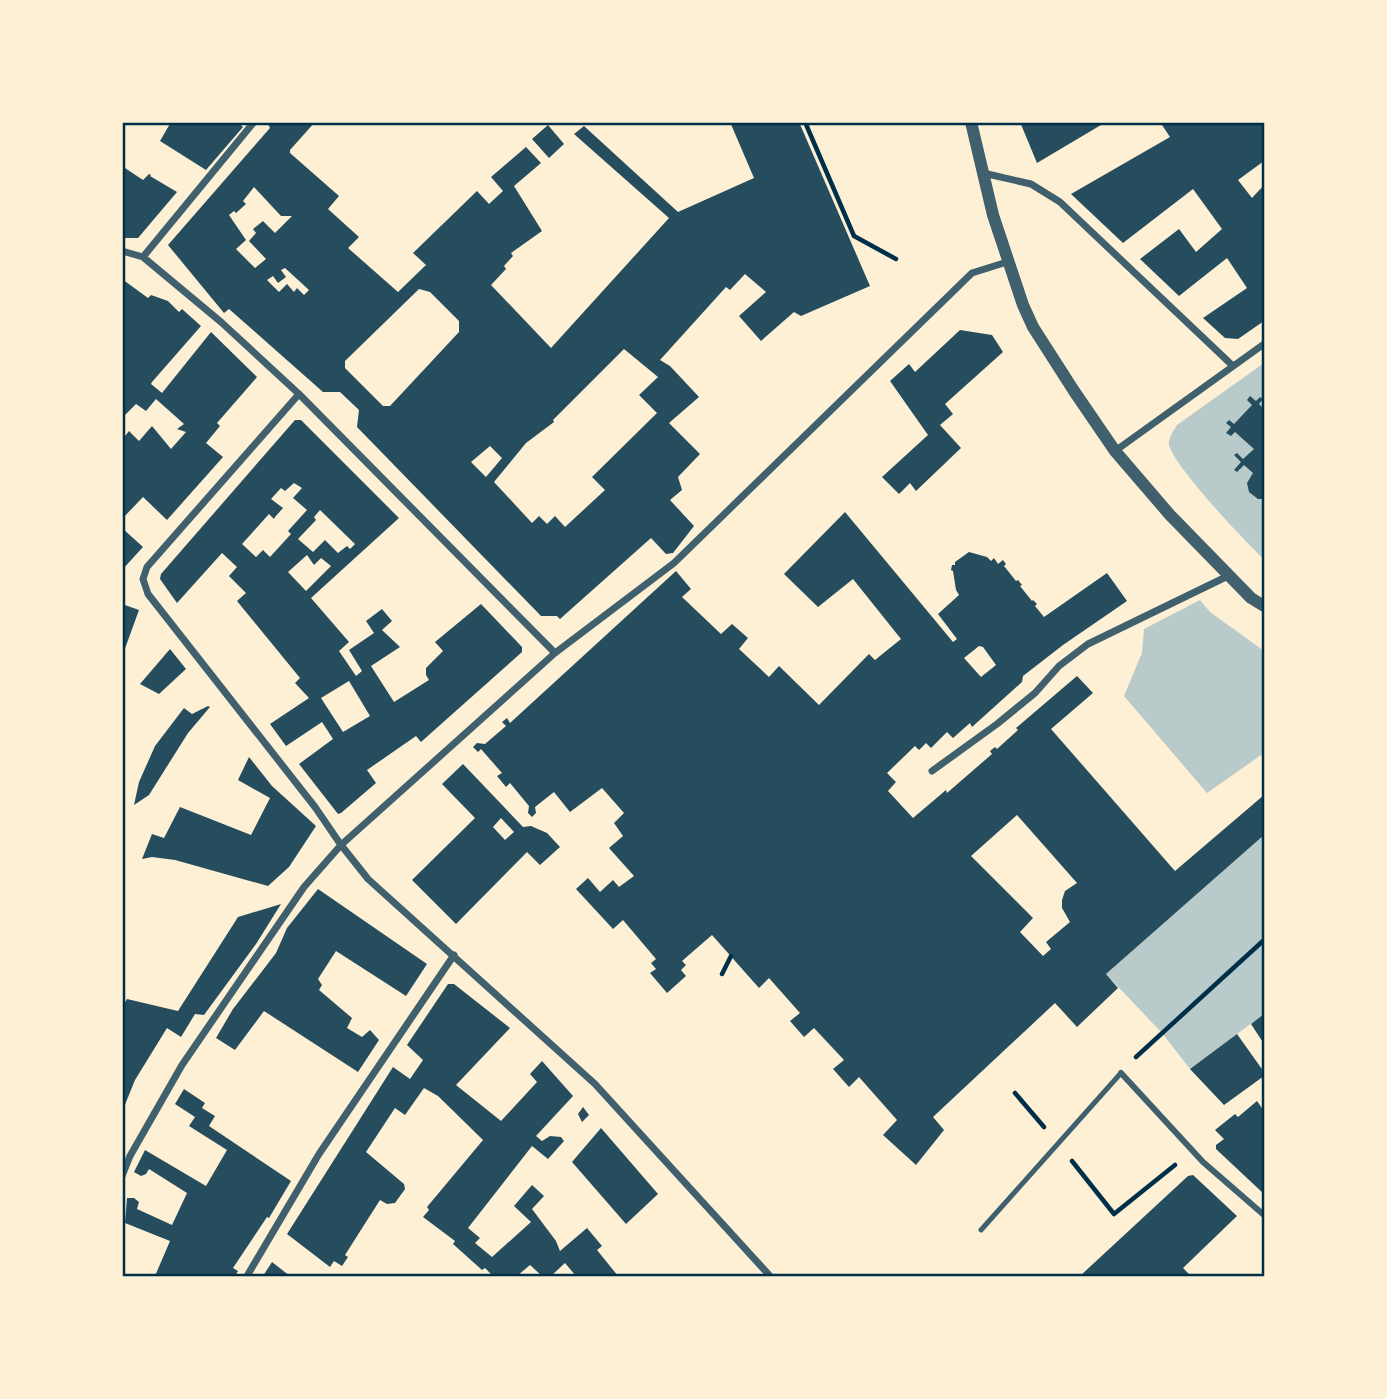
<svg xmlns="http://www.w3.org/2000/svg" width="1387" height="1399" font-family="'Crimson Pro',serif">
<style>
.green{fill:#b9caca}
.building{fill:#264d5e;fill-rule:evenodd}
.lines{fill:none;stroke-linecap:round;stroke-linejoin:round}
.path{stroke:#003049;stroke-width:4.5}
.service{stroke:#3f606c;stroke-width:5}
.pedestrian{stroke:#3f606c;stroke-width:6}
.minor{stroke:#3f606c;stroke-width:7}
.tertiary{stroke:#3f606c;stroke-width:12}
.neatline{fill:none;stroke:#003049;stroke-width:2.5}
</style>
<rect width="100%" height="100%" fill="#fdf0d5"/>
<!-- green -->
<path class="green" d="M1264,363V559C1247,544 1173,465 1169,445C1168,438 1174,430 1177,425Z
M1200,600L1210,612L1264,651V753L1207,793L1124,696L1142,653L1144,629Z
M1264,835V1014L1190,1069L1162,1033L1106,974Z"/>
<!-- building -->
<path class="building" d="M171,122H238L243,127L206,170L160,141Z
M267,122H315L290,150V153L339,196L328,209L359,237L348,248L398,292L426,265L413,253L477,191L489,204L503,191L491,177L526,147L541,163L514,186L542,231L511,253L513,256L504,266L506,269L491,285L551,348L669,218L574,134L584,126L678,212L754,178L730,122H799L870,286L801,316L794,312L761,341L739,316L766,292L745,274L730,290L726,287L660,360L670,366L699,397L669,423L700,454L678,477L682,490L670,500L694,526L673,553L666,554L651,538L560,619L557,616H541L357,427L359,410L340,392H323L229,309L224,313L168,245L270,128ZM254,187L281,216H292L275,233L263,221L253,229L256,233L249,241L266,259L255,268L236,249L246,240L229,215L234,211L236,213L246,204L243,201ZM285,268L309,290L304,295L297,288L294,292L287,284L279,292L267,280L273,276L278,283L286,277L281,270ZM419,289L430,292L459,321V332L390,406H383L345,368V361ZM624,349L658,377L639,395L657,413L592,477L605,490L565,527L555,516L547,524L539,516L532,523L494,482L526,443L554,422L553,420ZM490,446L502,458L486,477L471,462Z
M1020,122H1106L1037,163Z
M1160,122H1264V161L1238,180L1252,198L1264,185V321L1238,339L1225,338L1203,318L1247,288L1227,258L1179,296L1140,259L1179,229L1196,252L1222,229L1193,189L1123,243L1071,194L1170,137Z
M548,125L564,144L549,158L532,139Z
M122,166L143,180L149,174L151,175L150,176L177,192L138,238H122Z
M122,279L148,298L151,295L168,301L179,312L182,309L201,326L152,382L151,384L162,393L211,332L257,377L217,423L220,426L206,443L223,457L167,520L143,497L122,519V440L129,431L139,441L152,426L171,449L186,432L177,429L184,424L156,399L146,411L136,404L122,418Z
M960,330L992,335L1003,352L945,404L953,414L940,425L961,448L916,491L910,483L899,494L882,477L928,435L890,381L909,364L915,372Z
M1250,396L1256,401L1260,397L1263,399L1259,404L1264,409V499H1258L1249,492L1247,483L1253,473L1244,465L1237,472L1234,470L1241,462L1234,455L1237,453L1243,459L1254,449L1235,432L1231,436L1226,433L1231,427L1226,423L1229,420L1234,424L1252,405L1247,400Z
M295,420H301L399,518L311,598L349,642L339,651L356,676L362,671L349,650L374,633L366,621L382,609L392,621L382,630L400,647L371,666L394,702L429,680L426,675V668L443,651L435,642L481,604L522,647V652L421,742L416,736L367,770L376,783L341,813L338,814L299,764L333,739L322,722L286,746L270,724L309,698L295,683L300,678L237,601L246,593L229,576L237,567L222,553L177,603L160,579L161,574ZM294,483L302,488L293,498L307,510L288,531L291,534L270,557L263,550L256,557L242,544L269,514L274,519L275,517L283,508L271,499L281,488L285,491ZM320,510L355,544L350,549L347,546L338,553L325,540L313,552L298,539L316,520L314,517ZM307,555L314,565L321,558L331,566L306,591L288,572ZM349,681L370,716L343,732L321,698Z
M845,512L953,642L957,639L938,614L959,595L956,590L953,571L951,570L952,565H955V562L969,552L987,557L991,561L994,558L998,564L1003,560L1006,564L1004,566L1016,581L1018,580L1022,585L1020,586L1032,601L1033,600L1037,604L1035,606L1044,617L1107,573L1127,601L1063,645L1023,676L1022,682L972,727L970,723L953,738L947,732L931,748L926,743L919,750L915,746L887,773L896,782L888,791L913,818L946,790L947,793L992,754L990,751L995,747L997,749L1018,730L1016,728L1077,676L1093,693L1051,729L1175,871L1264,795V835L1106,974L1118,988L1077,1027L1055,1003L933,1117L944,1130L916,1165L883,1135L897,1120L859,1077L849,1087L833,1069L844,1060L814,1028L804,1037L790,1021L800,1013L769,978L759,988L712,935L682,961L686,965L681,970L686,976L667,993L650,973L656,969L651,963L656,959L623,920L613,929L576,889L588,878L600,892L613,880L619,887L634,876L609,848L623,836L614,823L624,813L602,788L570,812L554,792L535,807L536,813L532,817L528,813L529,806L510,783L506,787L497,776L502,773L481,749L478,752L473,747L477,743L485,744L506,726L502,722L507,718L510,723L676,571L691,589L682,597L721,634L732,624L748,638L739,649L769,677L779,666L819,705L869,654L875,660L901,639L853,579L818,607L784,574ZM979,646L983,647L996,665L981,677L964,658ZM1017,815L1077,883L1065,891L1062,900V908L1070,922L1046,942L1051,949L1043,956L1020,932L1033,918L971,856Z
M122,528L143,547L122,570Z
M122,604L139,610L123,654H122Z
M170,649L186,669L159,694L140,684Z
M208,706L210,707L188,733L149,795L134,805L139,782L155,746L184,708L192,714Z
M249,757L272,786L316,826L289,867L268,886L175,860L152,857L142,859L152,834L164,838L180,807L251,835L270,798L238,780Z
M463,764L523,827L531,826L547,833L560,847L540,865L527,852L456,924L412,880L475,818L442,784ZM501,818L514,832L505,840L493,827Z
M318,889L427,964L406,996L336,951L318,979L322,985L319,990L352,1018L347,1028L362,1037L370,1030L379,1040L358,1072L264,1011L235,1050L216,1038L233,1009L276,953L287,928Z
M281,904L256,944L204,1015L195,1014L181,1037L167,1028L135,1080L122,1112V1007L127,999L178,1011L238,917Z
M448,984H454L510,1028L456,1085L501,1121L537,1082L530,1074L542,1061L573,1096L536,1136L542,1141L550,1136L561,1137L564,1141L548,1159L532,1146L468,1228L480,1238L475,1243L492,1257L531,1222L514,1206L532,1185L544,1196L532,1209L556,1241L560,1251L587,1228L602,1246L597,1250L618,1276H576L565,1263L551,1276H542L530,1265L517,1276H493L485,1268L482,1270L453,1244L455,1241L423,1217L429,1210L427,1207L483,1140L438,1096L424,1088L405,1115L395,1108L366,1152L404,1184L405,1189L395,1203L387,1204L380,1200L345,1255L348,1257L342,1266L334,1261L330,1267L287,1234L393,1067L410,1079L423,1060L407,1045Z
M1264,1014V1044L1251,1024Z
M1237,1034L1264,1072V1076L1224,1105L1190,1069Z
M184,1089L205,1103L202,1108L215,1116L209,1126L291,1181L269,1218L267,1217L233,1268L238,1271L235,1276H155L170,1241L125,1223L127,1198H134L139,1202L137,1209L172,1225L187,1193L149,1169L146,1174L141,1176L134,1172L145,1150L206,1186L227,1150L189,1126L195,1117L175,1104Z
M1257,1101L1264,1111V1194L1216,1149V1145L1224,1139L1215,1130L1235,1114L1238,1117Z
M583,1107L589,1115L582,1122L578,1114Z
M601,1128L658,1194L626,1224L572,1162Z
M1193,1175L1237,1216L1183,1268L1191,1276H1080L1188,1176Z
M272,1262L290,1276H263Z"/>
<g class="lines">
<!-- path -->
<path class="path" d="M805,122L854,236L896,259
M722,974L731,956
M1136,1057L1264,940
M1015,1093L1044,1127
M1072,1161L1114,1214L1175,1165"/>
<!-- service -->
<path class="service" d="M981,1230L1121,1073"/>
<!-- pedestrian -->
<path class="pedestrian" d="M1121,1073L1203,1162L1264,1215"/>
<!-- minor -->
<path class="minor" d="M983,173L1031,184L1060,202L1233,366
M122,251L143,257L221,322L299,394L555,653
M143,257L254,122
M299,394L147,567L143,579L148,594L315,807L341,845L368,879L595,1084L770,1276
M1115,451L1264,344
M932,771L997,724L1035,693L1059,666L1088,644L1230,575
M122,1176L130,1156L182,1065L304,887L341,845L555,653L674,563L972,273L1007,262
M247,1276L319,1154L454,955"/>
<!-- tertiary -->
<path class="tertiary" d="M971,122L993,215L1023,305L1033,327L1074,391L1115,451L1170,515L1251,598L1264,606"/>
</g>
<!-- border -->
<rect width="1387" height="1399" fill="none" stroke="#fdf0d5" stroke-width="248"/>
<rect x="124" y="124" width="1139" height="1151" class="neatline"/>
</svg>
